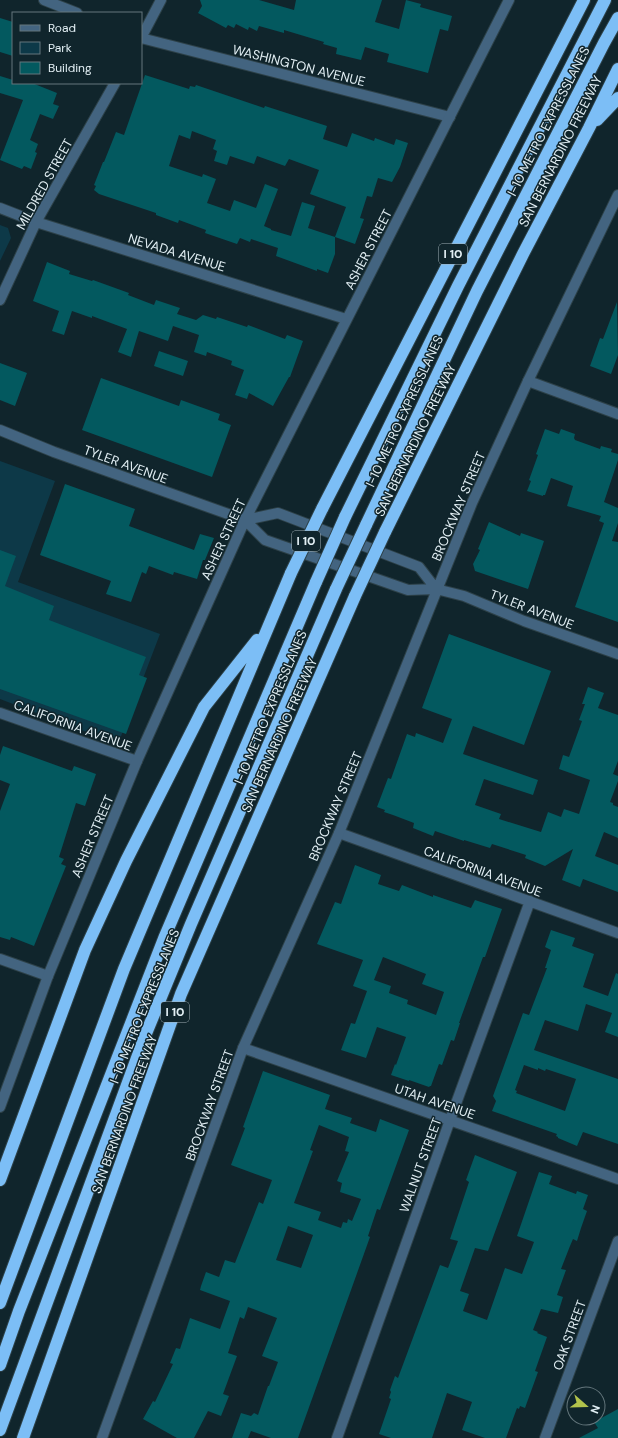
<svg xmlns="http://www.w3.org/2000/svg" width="618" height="1438" font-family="'DM Sans',sans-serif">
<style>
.green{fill:#0d3948}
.building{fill:#03595f;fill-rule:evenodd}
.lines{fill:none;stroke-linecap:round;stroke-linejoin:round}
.minor-casing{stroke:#2d4148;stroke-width:12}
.tertiary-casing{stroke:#2d4148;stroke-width:12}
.motorway-casing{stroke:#2d4148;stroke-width:14}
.minor{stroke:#436480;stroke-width:10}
.tertiary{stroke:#436480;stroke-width:10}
.motorway{stroke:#7cbef6;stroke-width:12}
.motorway-bridge-casing{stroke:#2d4148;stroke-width:14;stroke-linecap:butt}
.motorway-bridge{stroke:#7cbef6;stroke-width:12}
.labels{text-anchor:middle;stroke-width:3;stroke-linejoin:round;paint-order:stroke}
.shield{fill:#10252c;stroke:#a3b2b8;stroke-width:1}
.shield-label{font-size:12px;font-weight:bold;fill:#e2eff4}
.street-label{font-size:13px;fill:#e2eff4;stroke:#10252c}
</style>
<rect width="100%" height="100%" fill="#10252c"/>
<!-- green -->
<path class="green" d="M0,225L8,228L11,238L0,261Z
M0,461L55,481L18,582L160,634L118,744L0,699Z"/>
<!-- building -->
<path class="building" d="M200,0H259L294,10L296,0H382L375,22L399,29L406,0L421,4L420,7L452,16L448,31L440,29L428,73L387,62L389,54L365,47L361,60L336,54L337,48L323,44L324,42L284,30V33L259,26L257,31L249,27L248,30L236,24L234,28L228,25L226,28L198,13L202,6Z
M0,18L13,22V56L0,52Z
M145,75L189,89L190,86L195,87L196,85L264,108L265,106L327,126L323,139L347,147L352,133L374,141L375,138L394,145L396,139L408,143L400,167L392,182L378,178L372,197L367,196L360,218L364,219L355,244L335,237L346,207L310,194L319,170L289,159L285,166L257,156L254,164L230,156L227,165L214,161L217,151L213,149L216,140L192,131L190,139L179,135L169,166L202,177L203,174L216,179L207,203L230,211L234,200L256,208L265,184L278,189L264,226L271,229V230L291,236L302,202L315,206L308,228L335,237V254L328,273L317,269V271L276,256L278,248L251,239L250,242L240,238L237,244L205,233L206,230L179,220L178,223L156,215V213L99,194L94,190L96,186L94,185L103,162H104L116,132L124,135Z
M0,76L13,80V83H32L57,93L53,104L59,106L53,119L40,114L30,140L38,144L35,152L37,153L31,169L24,166L22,169L0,160L23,100L0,93Z
M47,262L70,271L69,274L92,281L93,280L129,293L128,295L154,305L156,300L180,308L177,314L196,320L203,315L216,319L217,317L247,327L248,325L285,339L287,335L303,341L290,377H289L273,406L249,393L247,399L235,395L244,370L231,365L232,361L207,352L206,356L194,352L199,335L173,326L168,341L139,331L131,357L118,352L127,329L92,316V318L72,311L64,335L52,331L59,311L33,301Z
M617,302L618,355L611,374L590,366L600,338L603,339Z
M159,351L188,361L183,376L154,366Z
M0,363L27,373L15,406L0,400Z
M101,378L179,406L181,400L220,414L218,420L231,425L212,477L82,430Z
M545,429L559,434L561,429L575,434L574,438L575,440L600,449L601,446L612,449L611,452L618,454V460L604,502L618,508V523L612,541L618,542V622L575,607L604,523L599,521L601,516L567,506L573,486L551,478L545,495H543V496L527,491L531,481L529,480L538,455L536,454Z
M65,484L135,509L129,526L194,550L200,534L214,538L205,560H203L197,579L174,572L173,575L149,566L146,574L142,572L131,602L106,594L111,581L40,555Z
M489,522L520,536L521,533L544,541L528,589L475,571L473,564L480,550L478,549Z
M0,550L16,556L5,586L54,606L49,620L146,657L139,675L147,678L126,734L0,689Z
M449,634L551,671L524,745L473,726L463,754L538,780L533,795L484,779L475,805L501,814L499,819L541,832L548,812L561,817L564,809L579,814L590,780L559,769L563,755L569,757L582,721L579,720L585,704H582L588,687L604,693L598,708L618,715V761L613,774L618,776V781L610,802L613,803V805L618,807V838L604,832L595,856L618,865V892L583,879L580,887L562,880L573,849L545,866L525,858L526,855L492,844L490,848L464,840V841L435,831L433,836L413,828L414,823L393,815L384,812L385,810L377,807L388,778L391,779L407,734L415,737L416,733L443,743L452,719L422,708Z
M3,746L72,771L74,766L96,774L85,806L76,803L59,857L64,859L61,864L66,866L34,946L11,937L10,940L0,937V811L10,784L0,780V755Z
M355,865L381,875L378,884L399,891L402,885L433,897V895L471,908L475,900L502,909L485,957H483L459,1023H460L454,1041L451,1040L442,1065L439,1064L431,1086H430L429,1087L409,1080V1081L391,1075L395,1064L396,1065L406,1037L377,1027L366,1058L341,1050L351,1023L355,1024L367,991L353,986L363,960L317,944L335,902L341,904ZM383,957L426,974L422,984L444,992L436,1015L407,1004L408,1000L389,993L391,986L374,980Z
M551,930L575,938L572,946L594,954L583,987L608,996L616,973L618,974V1037L605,1032L612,1013L586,1004L578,1031L545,1020L534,1050L618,1079V1144L583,1132L577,1146L558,1138V1137L556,1136L557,1134L492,1111L496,1101L493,1096L523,1013L529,1015L547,968H545L551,950L545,947ZM524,1065L538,1070V1068L545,1071L546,1069L576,1079L565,1111L516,1093L517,1091L515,1090Z
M263,1071L330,1095L325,1109L352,1118L350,1123L376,1132L380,1119L409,1130L380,1210L377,1209L368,1236L370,1237L298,1438H271L251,1431L248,1438H232L241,1413L251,1416L254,1413L258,1415L268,1386H269L278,1362L262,1356L277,1318L248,1307L244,1319L240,1317L228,1353L237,1356L223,1394L229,1396L221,1416L208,1411L194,1438H177L143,1419L153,1401L155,1402L173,1364L170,1363L176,1348L180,1349L190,1318L220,1329L230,1301L200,1290L201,1286L206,1272L219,1277L225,1260L235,1263L259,1202L263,1204L272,1180L231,1165L245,1128L243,1127ZM319,1125L349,1137L345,1151L349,1152L337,1181L342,1183L340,1192L361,1199L352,1221L348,1219L347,1223L343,1222L341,1228L318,1220L321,1212L294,1203L313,1151L310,1150ZM288,1226L313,1235L301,1268L276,1260Z
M475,1155L517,1172L488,1251L475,1248L460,1291L469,1294L463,1311L487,1320L505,1268L522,1274L534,1242L517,1236L539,1172L552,1176L549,1184L576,1194L577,1191L588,1195L583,1209L587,1211L581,1228L577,1241L573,1239L570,1246L561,1269L566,1270L557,1295L563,1297L558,1313L541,1309L533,1330L538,1332L537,1333L547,1337L535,1371L538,1372L525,1408L520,1406L519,1409L517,1408L506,1438H485L462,1430L472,1402L447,1393L432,1438H391L379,1434L391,1399L389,1398L391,1392L390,1390L395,1376L398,1378L440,1265L448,1268L458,1241L450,1239L469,1182L466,1180Z
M618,1409V1438H579L598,1428L594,1422Z"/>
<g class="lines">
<!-- minor casing -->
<g class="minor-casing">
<path id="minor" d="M44,0L77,13
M141,38L450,117
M141,38L161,0
M0,208L36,222L346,319
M0,300L36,222L115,83
M528,381L618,414
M0,713L137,761
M339,833L618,933
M0,959L48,976
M243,1048L618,1179
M337,1438L450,1120L530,901
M545,1438L618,1241"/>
</g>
<!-- tertiary casing -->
<g class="tertiary-casing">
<path id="tertiary" d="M0,430L54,452L245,520L265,540L408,590L436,589L464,596L524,621L618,654
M245,520L278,513L419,567L436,589
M0,1107L48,976L137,761L245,520L509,0
M102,1438L243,1048L339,833L472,503L528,381L618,195"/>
</g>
<!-- motorway casing -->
<g class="motorway-casing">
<path id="motorway" d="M597,120L618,98
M322,509L584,0
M345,517L458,286L605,0
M366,525L477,291L604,43L618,18
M385,532L523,254L589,128L618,69
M0,1180L85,950L126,861L204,707L257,640
M0,1303L124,969L291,573
M0,1365L19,1311L165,936L316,582
M0,1430L145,1036L191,924L336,589
M23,1438L181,994L355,596"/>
</g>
<!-- minor -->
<use href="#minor" class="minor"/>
<!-- tertiary -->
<use href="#tertiary" class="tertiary"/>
<!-- motorway -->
<use href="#motorway" class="motorway"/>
<!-- motorway-bridge casing -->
<g class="motorway-bridge-casing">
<path id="motorway-bridge" d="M291,573L322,509
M316,582L345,517
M336,589L366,525
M355,596L385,532"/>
</g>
<!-- motorway-bridge -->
<use href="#motorway-bridge" class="motorway-bridge"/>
</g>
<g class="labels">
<!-- shield labels -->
<g class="shield">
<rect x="439" y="244" width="28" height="20" rx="3"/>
<rect x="292" y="531" width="28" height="20" rx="3"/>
<rect x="161" y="1002" width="28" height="20" rx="3"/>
</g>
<g class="shield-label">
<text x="453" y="258">I 10</text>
<text x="306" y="545">I 10</text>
<text x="175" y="1016">I 10</text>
</g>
<!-- street labels -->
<g class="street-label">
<text transform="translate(299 65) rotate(14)" y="5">WASHINGTON AVENUE</text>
<text transform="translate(548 121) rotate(-63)" y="5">I-10 METRO EXPRESSLANES</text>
<text transform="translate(560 151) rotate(-63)" y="5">SAN BERNARDINO FREEWAY</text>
<text transform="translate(44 184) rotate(-61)" y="5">MILDRED STREET</text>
<text transform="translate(368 249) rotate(-63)" y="5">ASHER STREET</text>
<text transform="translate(177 252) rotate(17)" y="5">NEVADA AVENUE</text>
<text transform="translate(404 411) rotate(-65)" y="5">I-10 METRO EXPRESSLANES</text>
<text transform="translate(415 440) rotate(-64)" y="5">SAN BERNARDINO FREEWAY</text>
<text transform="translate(126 464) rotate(20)" y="5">TYLER AVENUE</text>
<text transform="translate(458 506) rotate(-67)" y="5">BROCKWAY STREET</text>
<text transform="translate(223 539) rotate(-65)" y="5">ASHER STREET</text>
<text transform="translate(532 609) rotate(21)" y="5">TYLER AVENUE</text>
<text transform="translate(270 707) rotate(-67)" y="5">I-10 METRO EXPRESSLANES</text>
<text transform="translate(73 725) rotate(20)" y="5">CALIFORNIA AVENUE</text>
<text transform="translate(279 735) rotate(-66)" y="5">SAN BERNARDINO FREEWAY</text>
<text transform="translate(335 806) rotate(-67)" y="5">BROCKWAY STREET</text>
<text transform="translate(92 836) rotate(-67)" y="5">ASHER STREET</text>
<text transform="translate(483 871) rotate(20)" y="5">CALIFORNIA AVENUE</text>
<text transform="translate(144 1006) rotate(-68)" y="5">I-10 METRO EXPRESSLANES</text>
<text transform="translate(435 1101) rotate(19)" y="5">UTAH AVENUE</text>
<text transform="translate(209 1105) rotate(-70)" y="5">BROCKWAY STREET</text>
<text transform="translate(124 1114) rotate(-70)" y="5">SAN BERNARDINO FREEWAY</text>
<text transform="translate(420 1165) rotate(-70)" y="5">WALNUT STREET</text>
<text transform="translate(569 1335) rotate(-70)" y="5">OAK STREET</text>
</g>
</g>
<!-- legend -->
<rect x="12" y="12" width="130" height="72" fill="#10252c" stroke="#64767c"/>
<rect x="20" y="25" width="20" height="6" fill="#436480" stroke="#64767c"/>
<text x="48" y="32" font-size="12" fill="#e2eff4">Road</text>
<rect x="20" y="42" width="20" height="12" fill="#0d3948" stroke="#64767c"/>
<text x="48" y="52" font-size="12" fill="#e2eff4">Park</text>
<rect x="20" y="62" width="20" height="12" fill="#03595f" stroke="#64767c"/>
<text x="48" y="72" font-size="12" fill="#e2eff4">Building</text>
<!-- north arrow -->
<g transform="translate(586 1406) rotate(110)"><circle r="19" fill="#10252c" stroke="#64767c"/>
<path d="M0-3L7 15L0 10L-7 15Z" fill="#b2c34c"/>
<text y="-6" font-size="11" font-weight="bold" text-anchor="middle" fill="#e2eff4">N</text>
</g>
</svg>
